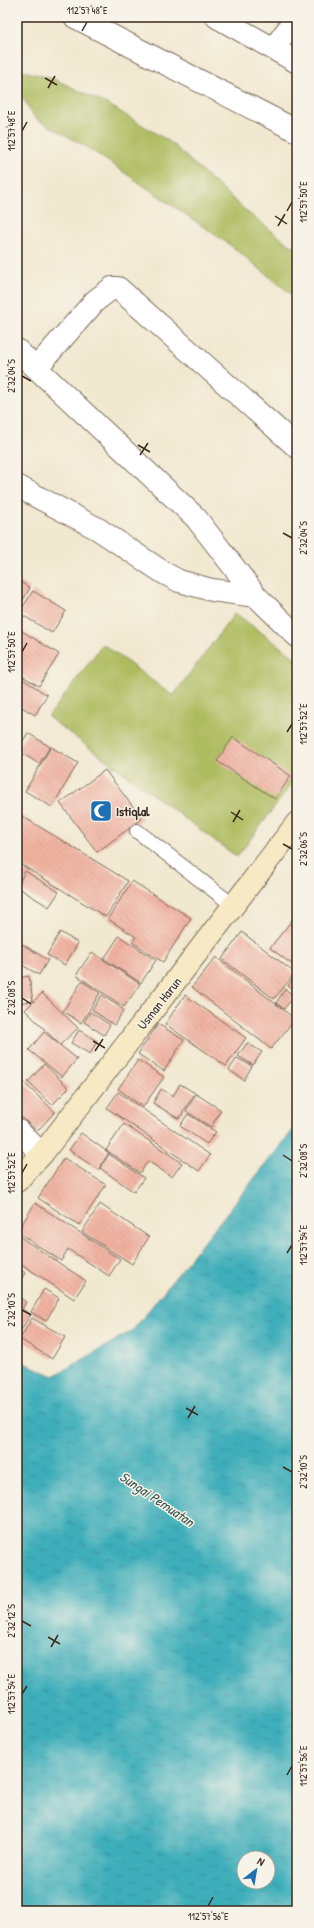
<svg xmlns="http://www.w3.org/2000/svg" width="314" height="1928" font-family="'Patrick Hand',sans-serif">
<style>
.grass{fill:#adbc5f;stroke:#74733e}
.water{fill:url(#water-ripples);stroke:#3c6c6c;fill-rule:evenodd}
.building{fill:url(#building-back-hatch)}
.lines{fill:none;stroke-linecap:round;stroke-linejoin:round}
.lane-casing{stroke:#7b6c5c;stroke-width:16}
.street-casing{stroke:#7b6c5c;stroke-width:24}
.secondary-casing{stroke:#7b6c5c;stroke-width:24}
.lane{stroke:#fff;stroke-width:14}
.street{stroke:#fff;stroke-width:22}
.secondary{stroke:#f7e9c3;stroke-width:22}
.ticks{fill:none;stroke:#3b2a1e;stroke-width:1.5}
.labels{text-anchor:middle;stroke-width:3;stroke-linejoin:round;paint-order:stroke}
.poi-label{font-size:13px;font-weight:bold;fill:#3b2a1e;stroke:#f7f3e8;text-anchor:start}
.street-label{font-size:13px;fill:#3b2a1e;stroke:#f7f3e8}
.water-label{font-size:14px;font-style:italic;fill:#3c5855;stroke:#f7f3e8}
.neatline{fill:none;stroke:#3b2a1e;stroke-width:1.5}
.ticks-label{font-size:10px;text-anchor:middle;fill:#3b2a1e}
</style>
<defs>
<pattern id="water-ripples" width="26" height="14" patternUnits="userSpaceOnUse"><rect width="26" height="14" fill="#3eaeba"/><path d="M2 4q2-2 4 0t4 0M15 11q2-2 4 0t4 0" fill="none" stroke="#358e97"/></pattern>
<pattern id="building-back-hatch" width="6" height="6" patternUnits="userSpaceOnUse"><rect width="6" height="6" fill="#f1b2a1"/><path d="M-1 5l2 2M0 0l6 6M5-1l2 2" fill="none" stroke="#d0998a"/></pattern>
</defs>
<rect width="100%" height="100%" fill="#f7f3e8"/>
<filter id="ink" filterUnits="userSpaceOnUse"><feTurbulence type="fractalNoise" baseFrequency=".025" numOctaves="2"/><feDisplacementMap in="SourceGraphic" scale="8" xChannelSelector="R" yChannelSelector="G"/><feConvolveMatrix kernelMatrix="1 2 1 2 8 2 1 2 1" color-interpolation-filters="sRGB"/></filter>
<filter id="wash" filterUnits="userSpaceOnUse"><feTurbulence type="fractalNoise" baseFrequency=".012" numOctaves="4" result="noise"/><feDisplacementMap in="SourceGraphic" scale="16" xChannelSelector="R" yChannelSelector="G"/><feGaussianBlur stdDeviation="0.9" result="paint"/><feColorMatrix in="noise" values="0 0 0 0 0 0 0 0 0 0 0 0 0 0 0 0 0 1.4 0 .05"/><feComposite in="paint" operator="in"/></filter>
<g filter="url(#wash)">
<rect width="100%" height="100%" fill="#f1e8d0"/>
<!-- grass -->
<path class="grass" d="M17,69L56,80L109,105L170,142L247,212L290,245L297,247V299L233,247L87,147L35,118L17,89Z
M235,613L297,659V777L237,857L48,717L103,644L173,696Z"/>
<!-- water -->
<path class="water" d="M297,1125V1911H17V1360L54,1376L133,1330ZM244,1858H268V1882H244Z"/>
<g id="blocks">
<!-- building -->
<path class="building" d="M17,580L30,588L17,610Z
M33,591L66,611L52,633L19,613Z
M17,628L59,654L39,686L17,673V659L22,651L17,657Z
M21,678L47,695L35,715L17,704V684Z
M28,733L50,747L39,764L17,750Z
M233,737L291,776L275,799L217,761Z
M51,747L78,763L52,807L25,791Z
M105,770L142,819L97,852L60,803Z
M17,813L128,881L106,917L17,862Z
M25,871L59,892L49,907L17,887Z
M132,881L191,918L163,962L132,942L136,937L108,919Z
M297,914V968L270,948Z
M60,932L78,943L65,965L47,955Z
M242,932L295,973L274,999L222,959Z
M119,936L156,960L141,983L104,959Z
M17,941L48,960L39,975L17,962Z
M92,952L140,984L124,1007L76,975Z
M216,957L295,1019L271,1049L192,987Z
M297,972V992L288,986Z
M29,976L33,1001L17,1003V978Z
M82,981L100,993L81,1023L63,1011Z
M285,989L294,996L284,1009L276,1003Z
M42,993L78,1028L60,1045L25,1010Z
M102,995L124,1010L114,1025L92,1010Z
M185,995L246,1038L226,1066L165,1024Z
M90,1012L110,1025L104,1035L84,1022Z
M17,1024L22,1042L17,1043Z
M158,1024L184,1040L164,1071L138,1054Z
M79,1030L97,1041L90,1054L71,1043Z
M44,1032L77,1059L62,1077L29,1050Z
M247,1043L262,1052L253,1065L238,1056Z
M237,1058L252,1066L244,1080L229,1070Z
M138,1060L164,1077L143,1107L118,1089Z
M44,1064L69,1088L52,1105L28,1082Z
M22,1081L55,1112L37,1131L17,1113V1086Z
M180,1084L195,1093L179,1119L153,1103L161,1089L173,1096Z
M118,1092L210,1155L199,1171L107,1108Z
M196,1094L221,1110L211,1127L186,1111Z
M188,1114L216,1132L207,1144L180,1126Z
M124,1124L182,1163L172,1177L148,1161L140,1173L106,1150Z
M81,1133L109,1153L98,1170L69,1150Z
M109,1154L144,1178L134,1192L100,1168Z
M64,1158L106,1185L79,1225L38,1198Z
M35,1203L120,1259L109,1276L68,1249L61,1261L17,1232Z
M100,1204L149,1237L132,1264L82,1232Z
M17,1235L86,1281L74,1299L17,1261Z
M17,1267L25,1273L17,1285Z
M44,1289L59,1298L46,1321L31,1312Z
M17,1296L26,1302L22,1309L31,1314L17,1337Z
M32,1318L65,1337L52,1359L20,1339Z"/>
</g>
</g>
<g filter="url(#ink)">
<use href="#blocks" fill-opacity="0" stroke="#7b6c5c" stroke-width="1"/>
<g class="lines">
<!-- lane casing -->
<g class="lane-casing">
<path id="lane" d="M137,831L234,906"/>
</g>
<!-- street casing -->
<g class="street-casing">
<path id="street" d="M75,17L297,131
M217,17L297,62
M274,48L297,17
M17,350L196,518L256,596L297,636
M37,367L95,301L112,288H118L297,447
M17,486L98,529L164,573L179,581L212,590L256,596
M17,1130L42,1154"/>
</g>
<!-- secondary casing -->
<g class="secondary-casing">
<path id="secondary" d="M17,1181L42,1154L297,823"/>
</g>
<!-- lane -->
<use href="#lane" class="lane"/>
<!-- street -->
<use href="#street" class="street"/>
<!-- secondary -->
<use href="#secondary" class="secondary"/>
</g>
</g>
<!-- ticks -->
<path class="ticks" d="M82,31L87,22M45,78L57,85M48,88L55,76M22,131L27,122M287,211L292,202M275,216L287,224M278,226L285,214M22,376L31,381M138,445L150,452M140,455L148,443M283,533L292,538M22,652L27,643M287,732L292,724M231,812L243,820M233,822L240,810M283,844L292,849M22,998L31,1004M93,1041L105,1048M95,1051L103,1039M283,1155L292,1161M22,1173L27,1164M287,1253L292,1245M22,1310L31,1315M186,1408L198,1415M188,1418L195,1406M283,1467L292,1472M22,1621L31,1626M48,1637L60,1644M51,1647L58,1635M22,1694L27,1686M287,1775L292,1766M208,1906L213,1897"/>
<!-- icons -->
<defs>
<g id="mosque-square" transform="scale(1.15)"><rect x="-9" y="-9" width="18" height="18" rx="4" fill="#1f6fb2" stroke="#f7f3e8"/><path d="M3.5-4.9A6 6 0 1 0 3.5 4.9A5 5 0 1 1 3.5-4.9Z" fill="#fff"/></g>
</defs>
<g fill-rule="evenodd">
<use href="#mosque-square" x="101" y="811"/>
</g>
<g class="labels">
<!-- poi labels -->
<g class="poi-label">
<text x="116" y="816">Istiqlal</text>
</g>
<!-- street labels -->
<g class="street-label">
<text transform="translate(159 1003) rotate(-52)" y="5">Usman Harun</text>
</g>
<!-- water labels -->
<g class="water-label">
<text transform="translate(157 1499) rotate(34)" y="5">Sungai Pemuatan</text>
</g>
</g>
<!-- margin -->
<rect width="314" height="1928" fill="none" stroke="#f7f3e8" stroke-width="44"/>
<!-- north arrow -->
<g transform="translate(256 1870) rotate(31)"><circle r="19" fill="#f7f3e8" stroke="#aca397"/>
<path d="M0-3L7 15L0 10L-7 15Z" fill="#1f6fb2"/>
<text y="-6" font-size="11" font-weight="bold" text-anchor="middle" fill="#3b2a1e">N</text>
</g>
<rect x="22" y="22" width="270" height="1884" class="neatline"/>
<g class="ticks-label">
<text x="87" y="14">112°57'48"E</text>
<text transform="translate(11 131) rotate(-90)" y="4">112°57'48"E</text>
<text transform="translate(303 202) rotate(-90)" y="4">112°57'50"E</text>
<text transform="translate(11 376) rotate(-90)" y="4">2°32'04"S</text>
<text transform="translate(303 538) rotate(-90)" y="4">2°32'04"S</text>
<text transform="translate(11 652) rotate(-90)" y="4">112°57'50"E</text>
<text transform="translate(303 724) rotate(-90)" y="4">112°57'52"E</text>
<text transform="translate(303 849) rotate(-90)" y="4">2°32'06"S</text>
<text transform="translate(11 998) rotate(-90)" y="4">2°32'08"S</text>
<text transform="translate(303 1161) rotate(-90)" y="4">2°32'08"S</text>
<text transform="translate(11 1173) rotate(-90)" y="4">112°57'52"E</text>
<text transform="translate(303 1245) rotate(-90)" y="4">112°57'54"E</text>
<text transform="translate(11 1310) rotate(-90)" y="4">2°32'10"S</text>
<text transform="translate(303 1472) rotate(-90)" y="4">2°32'10"S</text>
<text transform="translate(11 1621) rotate(-90)" y="4">2°32'12"S</text>
<text transform="translate(11 1694) rotate(-90)" y="4">112°57'54"E</text>
<text transform="translate(303 1766) rotate(-90)" y="4">112°57'56"E</text>
<text x="208" y="1920">112°57'56"E</text>
</g>
</svg>
